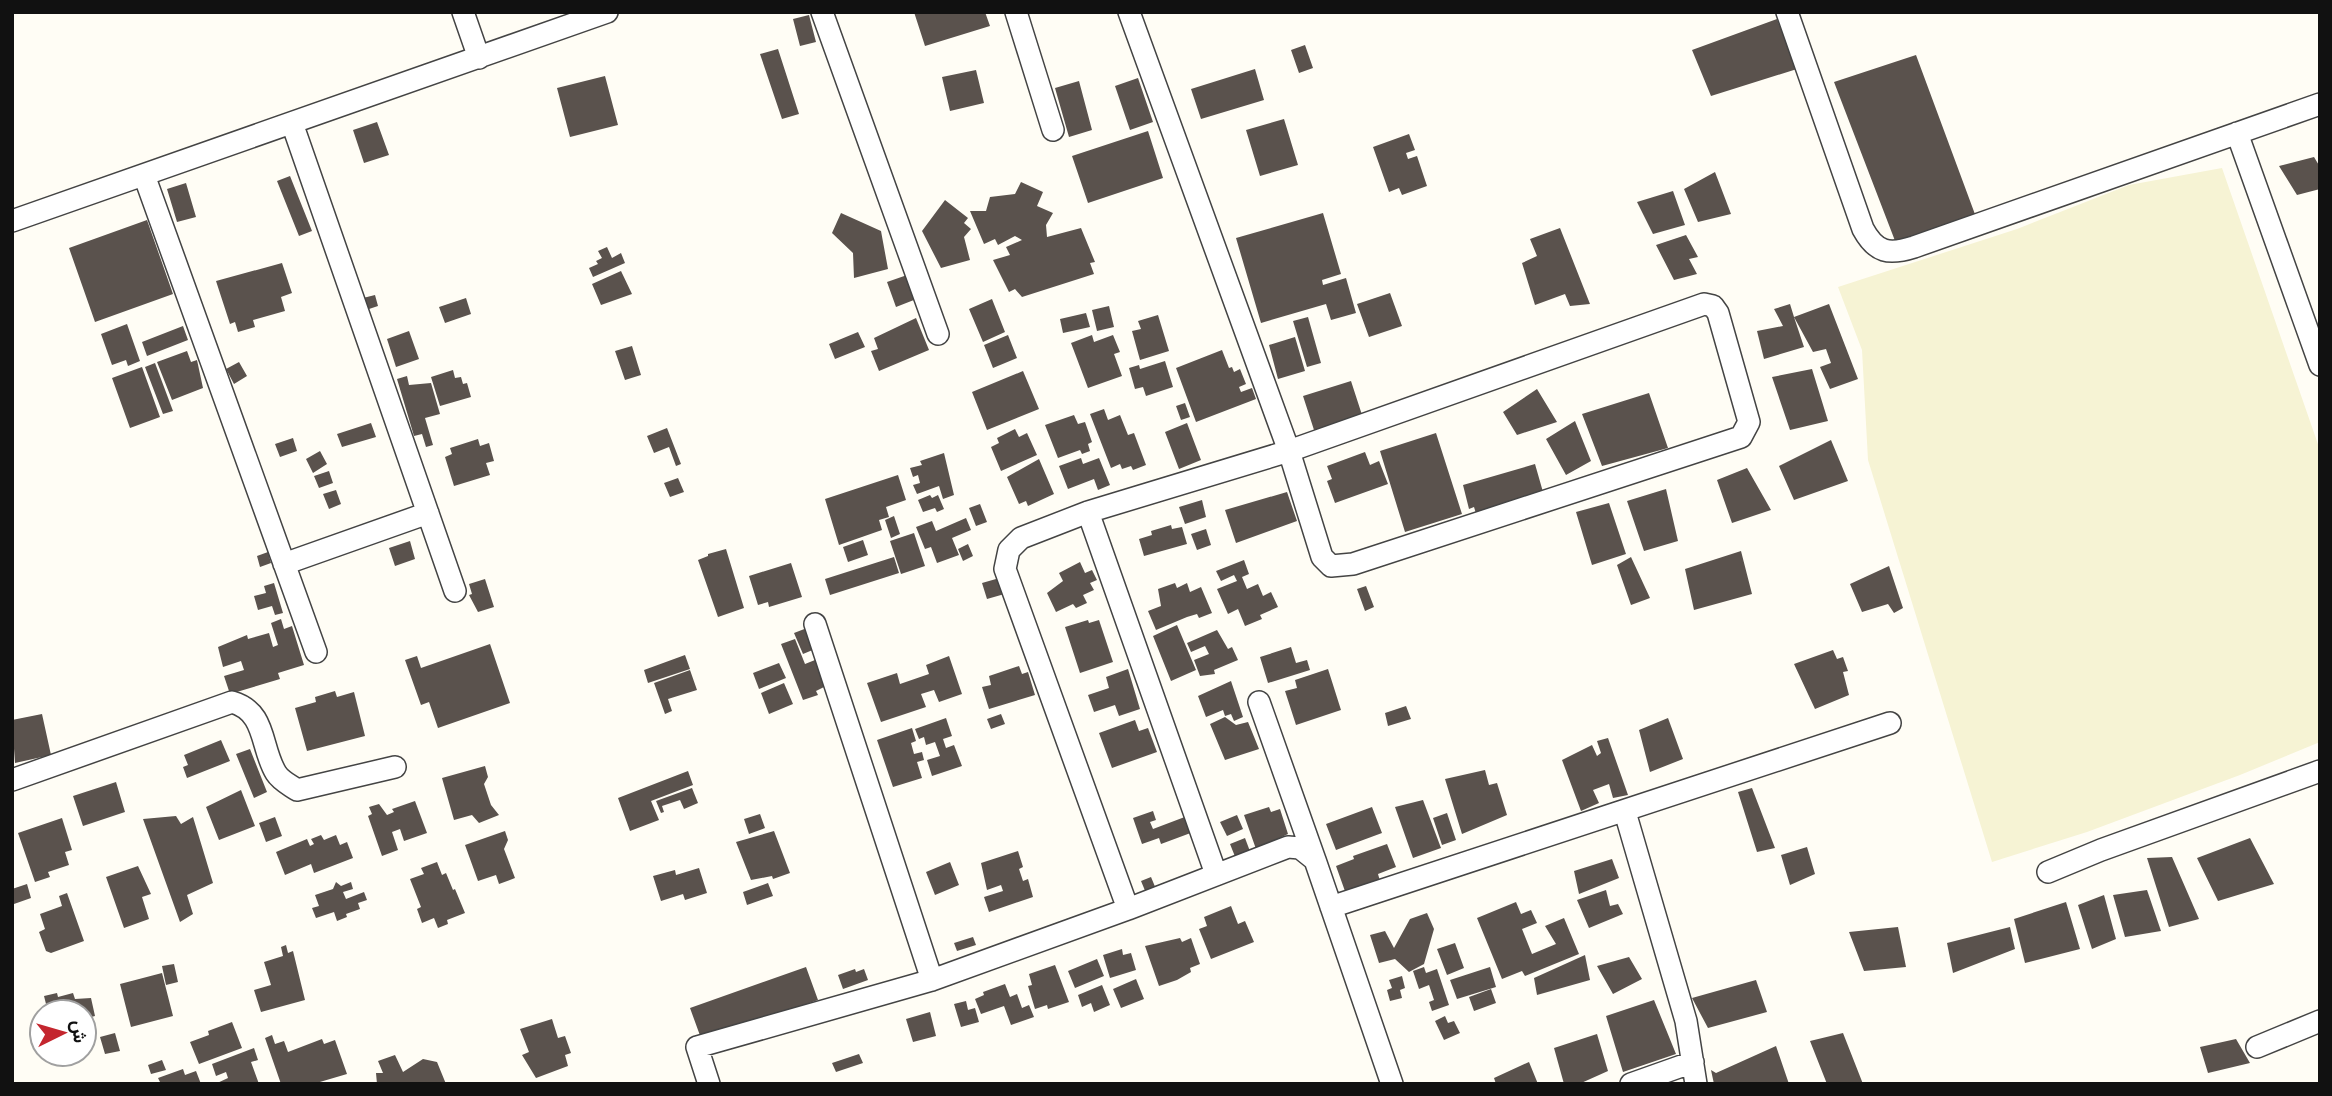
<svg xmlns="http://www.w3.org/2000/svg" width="2332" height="1096" font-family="'Crimson Pro',Vazirmatn,serif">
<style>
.farmland{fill:#f6f3d4}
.building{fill:#5a524d}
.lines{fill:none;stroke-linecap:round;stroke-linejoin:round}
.street-casing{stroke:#444;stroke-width:24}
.street{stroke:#fff;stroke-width:21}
</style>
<rect width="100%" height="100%" fill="#fffdf5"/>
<!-- farmland -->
<path class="farmland" d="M2222,168L2320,450V742L2240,775L2087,832L1992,862L1868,460L1862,350L1838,287L2017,229L2129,185Z"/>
<!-- building -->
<path class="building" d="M914,12H985L990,26L925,46Z
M809,15L816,42L800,46L793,19Z
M1777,19L1797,69L1711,96L1692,50Z
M1305,45L1313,68L1299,73L1291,50Z
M778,49L799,114L782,119L760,54Z
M1916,55L1976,217L1897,246L1834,82Z
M1255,69L1264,100L1201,119L1191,89Z
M976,70L984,103L950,111L942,77Z
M605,76L618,125L570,137L557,88Z
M1138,78L1153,122L1130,130L1115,86Z
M1079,81L1092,130L1069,137L1055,88Z
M1284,119L1298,165L1260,176L1246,130Z
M377,122L389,155L364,163L353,130Z
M1148,131L1163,178L1088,203L1072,156Z
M1409,134L1415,150L1406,153L1408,159L1417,156L1427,186L1402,195L1399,188L1389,192L1373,147Z
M2314,157L2320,167V189L2297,195L2279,166Z
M1715,172L1731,214L1698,222L1684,189Z
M290,176L312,231L299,236L277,181Z
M1021,182L1043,192L1037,206L1053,213L1046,225L1047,237L1081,228L1095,262L1090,263L1094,274L1022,297L1015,289L1009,292L993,260L1010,255L1006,247L1022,240L1015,236L998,245L995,239L984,244L970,211H986L990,197L1015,194Z
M186,183L196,217L177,222L167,189Z
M1673,191L1685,225L1653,234L1637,202Z
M945,200L968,218L964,223L971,229L964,237L970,260L941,268L922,231Z
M841,213L881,231L888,269L854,278L853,253L832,233Z
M1323,213L1341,274L1322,280L1323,285L1346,278L1356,313L1331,320L1326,304L1261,323L1236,238Z
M147,220L173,294L95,322L69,248Z
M1560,228L1590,304L1570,306L1565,294L1535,305L1522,263L1537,256L1530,239Z
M1686,235L1698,257L1689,259L1697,274L1674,280L1656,245Z
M607,247L612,258L621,253L625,263L593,277L589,268L598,264L596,261L602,258L598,251Z
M282,263L292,293L281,297L285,311L253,320L255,327L238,332L235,322L230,324L216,281Z
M621,271L632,294L601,305L592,284Z
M910,274L919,298L896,307L887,282Z
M1390,293L1402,326L1369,337L1357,304Z
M375,295L378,306L366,310L363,298Z
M466,298L471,314L445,323L439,307Z
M992,299L1005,332L983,342L969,309Z
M1790,304L1794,317L1829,304L1858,379L1830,389L1820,367L1831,363L1826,349L1813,352L1794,317L1804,347L1764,359L1757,331L1783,326L1774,309Z
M1109,306L1114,327L1097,331L1092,310Z
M1086,313L1090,327L1063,333L1060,319Z
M1158,315L1169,351L1140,360L1132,331L1141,329L1138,321Z
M1308,317L1321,363L1307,367L1293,321Z
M916,318L929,350L879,371L871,351L878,349L874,338Z
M127,324L140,361L128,366L126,360L112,365L101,334Z
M183,326L188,340L147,356L142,342Z
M409,331L419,359L396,367L387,339Z
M858,332L865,347L835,359L829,344Z
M1008,335L1017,358L993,368L984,345Z
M1092,335L1094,342L1113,335L1120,352L1114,354L1122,376L1088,388L1071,343Z
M1295,337L1305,371L1278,379L1269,345Z
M632,346L641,375L625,380L615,351Z
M1222,350L1229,368L1232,367L1234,372L1240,369L1246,384L1239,387L1241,392L1252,388L1256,399L1196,422L1176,368Z
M187,351L191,362L197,360L203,388L172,400L157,362Z
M1165,361L1173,387L1146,396L1143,387L1135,389L1129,368L1139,365L1140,369Z
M239,362L247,376L234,384L226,369Z
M155,363L173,411L163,414L145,367Z
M142,367L160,417L130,428L112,378Z
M1812,369L1828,421L1790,430L1772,377Z
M453,370L455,378L461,377L463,384L467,383L471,397L440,406L431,377Z
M1023,371L1039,409L987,430L972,392Z
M407,376L409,385L431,383L440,414L425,418L433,445L426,447L422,434L414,436L397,379Z
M1351,381L1363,418L1314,430L1303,396Z
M1537,389L1557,422L1517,435L1503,412Z
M1649,393L1668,448L1602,466L1582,414Z
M1185,403L1190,417L1181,420L1176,406Z
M1104,409L1108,420L1120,415L1128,435L1134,433L1146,465L1133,470L1131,466L1122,469L1120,464L1111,468L1090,414Z
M1074,415L1078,424L1085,422L1092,442L1088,444L1090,451L1082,454L1080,450L1058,458L1045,425Z
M1575,421L1591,461L1566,475L1546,439Z
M371,423L376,437L342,447L337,434Z
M1187,423L1201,460L1179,469L1165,432Z
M667,428L681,464L676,466L669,447L654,453L647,436Z
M1015,429L1019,437L1027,433L1037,455L1001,471L991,447L999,443L997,438Z
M1436,433L1462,514L1405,532L1380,451Z
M293,438L297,451L280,457L275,444Z
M478,439L480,446L489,443L494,461L486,463L490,475L454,486L445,457L452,454L450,448Z
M1831,440L1848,481L1794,500L1779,466Z
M320,451L327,464L313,473L306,459Z
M1365,452L1370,465L1379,461L1388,484L1335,503L1327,481L1332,479L1327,466Z
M944,453L954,495L943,499L939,486L917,494L913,485L920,483L918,475L913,477L910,468L922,465L920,461Z
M1081,458L1083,464L1099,458L1110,485L1098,490L1094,479L1068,489L1059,466Z
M1039,459L1054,494L1028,506L1026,501L1019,504L1007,477Z
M1535,464L1545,499L1478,520L1474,507L1469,509L1463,485Z
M1747,468L1771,510L1732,523L1717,480Z
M329,471L333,483L319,488L314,476Z
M898,475L906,500L886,507L889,517L879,520L882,530L839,545L825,499Z
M678,478L684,492L670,497L664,483Z
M1666,489L1678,541L1644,551L1627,501Z
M336,490L341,504L329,509L323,494Z
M1287,492L1297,521L1236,543L1225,510Z
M930,495L932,498L938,495L944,509L937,512L935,508L923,512L918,500Z
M1202,500L1206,517L1185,524L1179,507Z
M1609,503L1626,554L1592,565L1576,512Z
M980,504L987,522L976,526L969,508Z
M894,516L900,534L891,538L885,520Z
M966,518L971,530L952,538L959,555L937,563L931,547L925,549L916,527L932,521L936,531Z
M1171,525L1172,529L1182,527L1187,544L1144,556L1139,539L1152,535L1151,531Z
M1206,529L1211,545L1197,550L1191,534Z
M914,533L925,566L901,574L890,541Z
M863,540L868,555L848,562L843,547Z
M410,541L415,559L395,566L389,548Z
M968,544L973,556L963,561L958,549Z
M726,549L744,608L718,617L698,560L708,556V554Z
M1741,551L1752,594L1694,610L1685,569Z
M268,552L271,563L260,567L257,556Z
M894,557L899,573L830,595L825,579Z
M1631,557L1650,598L1631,605L1617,565Z
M1244,560L1249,574L1242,577L1247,589L1258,584L1263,596L1271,592L1278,607L1260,615L1262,619L1245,626L1238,609L1228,614L1217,589L1237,581L1234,575L1221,581L1216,571Z
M1080,562L1085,573L1092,570L1097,580L1090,583L1094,590L1083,595L1087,603L1076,608L1073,604L1056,612L1047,593L1063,581L1059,573Z
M791,563L802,597L769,607L768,602L758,605L749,576Z
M1889,566L1903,608L1894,613L1888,604L1862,612L1850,584Z
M1003,577L1008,593L987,599L982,583Z
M485,579L494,607L478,612L469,595L472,594L469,584Z
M274,583L283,613L275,615L272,606L258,610L254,596L266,593L264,586Z
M1175,583L1177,588L1187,583L1190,592L1201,587L1212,613L1199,618L1197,614L1187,617L1156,630L1148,611L1161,606L1158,589Z
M1366,586L1374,607L1365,611L1357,589Z
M281,619L284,629L292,626L304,665L278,673L280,679L230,694L224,676L244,670L241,661L223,667L218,647L247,635L248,639L269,633L273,647L278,645L271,623Z
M1088,620L1089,623L1099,620L1113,662L1080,673L1065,627Z
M1177,625L1196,670L1171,681L1153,636Z
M807,628L815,649L803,654L794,633Z
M1217,630L1228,649L1232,647L1238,660L1214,670L1215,674L1200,676L1194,660L1209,654L1205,646L1191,652L1187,643Z
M795,639L805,664L820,658L827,676L821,679L824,687L816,691L818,695L803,700L781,644Z
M490,644L510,703L438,728L429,702L421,705L405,660L417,656L421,668Z
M1291,647L1296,663L1307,660L1310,670L1268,683L1260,657Z
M1833,650L1837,659L1843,657L1848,671L1843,672L1849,695L1815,709L1794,664Z
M685,655L690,669L648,683L644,670Z
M949,656L962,694L939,702L934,690L921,694L926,707L881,722L867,683L897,673L900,684L929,674L926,665Z
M779,663L786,678L759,689L753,673Z
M1019,666L1022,674L1028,672L1035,695L989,709L982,687L991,685L989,676Z
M1128,669L1140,709L1119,716L1115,705L1094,712L1088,695L1109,688L1106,677Z
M1328,669L1341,710L1296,725L1285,691L1297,688L1295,680Z
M690,670L697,690L668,699L672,711L665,714L654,683Z
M1231,681L1243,717L1234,721L1231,714L1225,716L1223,710L1206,717L1198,696Z
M784,683L793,704L769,714L761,693Z
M335,691L337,697L354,692L365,736L307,751L295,708L316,702L315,697Z
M1406,706L1411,719L1388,726L1385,713Z
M42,714L51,755L15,763L12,720Z
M1001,714L1005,724L991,729L987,719Z
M1225,717L1236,725L1248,722L1259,749L1225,760L1210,724Z
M946,718L952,736L943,739L946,748L954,745L962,766L932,776L927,760L940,756L935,742L926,745L924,737L919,739L915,729Z
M1668,718L1683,759L1650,772L1639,730Z
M1135,720L1139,731L1148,728L1157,752L1112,768L1099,733Z
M912,728L916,741L911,743L914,754L922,752L924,760L917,762L922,778L893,787L877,740Z
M1608,738L1628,795L1613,798L1609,784L1593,790L1599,803L1581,811L1562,760L1592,745L1597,756L1601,753L1597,741Z
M221,740L230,761L187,778L183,767L188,765L184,755Z
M250,749L267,792L254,798L236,754Z
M485,766L488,777L484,784L491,805L499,815L479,823L472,815L454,820L442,778Z
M1485,770L1489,785L1497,783L1507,815L1462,834L1445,779Z
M688,771L693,785L651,801L659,820L630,831L618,798Z
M116,782L125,812L83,826L73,796Z
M692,788L698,803L684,809L680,800L662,806L664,812L661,813L656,801Z
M1752,788L1775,848L1757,852L1738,792Z
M241,790L255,826L219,840L206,807Z
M1423,800L1441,848L1413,858L1395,807Z
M415,801L427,833L404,841L400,829L392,832L398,850L382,856L368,816L372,814L369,807L379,804L387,815L394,812L392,809Z
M1269,807L1271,812L1280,809L1288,834L1256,849L1244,815Z
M1372,807L1382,833L1336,850L1326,824Z
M1153,811L1156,820L1150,822L1153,829L1190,815L1196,831L1161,844L1159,838L1142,844L1133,818Z
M1447,813L1456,840L1442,845L1433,818Z
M760,814L765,828L749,834L744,819Z
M1237,815L1243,829L1227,836L1220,822Z
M176,816L181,824L193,817L213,883L187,895L193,914L180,922L143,819Z
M275,817L282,836L266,842L259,823Z
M62,818L72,850L65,852L69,865L48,872L50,877L35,882L18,833Z
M505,831L508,840L504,849L515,878L499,884L496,875L478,881L465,845Z
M774,831L790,873L773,879L772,876L751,880L736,842Z
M321,835L324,840L336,835L340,845L347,842L353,858L314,873L311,864L285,875L276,852L307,839L310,846L314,844L311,839Z
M1245,838L1251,854L1236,859L1230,844Z
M2250,838L2274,884L2218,901L2197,858Z
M1387,844L1396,867L1378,874L1380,881L1346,894L1336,866L1354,859L1353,856Z
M1807,847L1815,874L1790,885L1781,855Z
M1018,851L1023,867L1019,869L1023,881L1028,879L1033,897L989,912L984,897L1003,891L1001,885L987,890L981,863Z
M2172,857L2199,919L2169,927L2147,858Z
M1612,859L1619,878L1579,894L1574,871Z
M437,862L442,875L446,873L453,890L455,889L465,913L447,920L448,924L438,928L434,918L422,923L417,909L421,907L410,879L424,874L421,868Z
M950,862L959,885L935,895L926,872Z
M138,866L151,894L142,897L149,919L124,928L106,877Z
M699,868L707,893L685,900L683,894L661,901L653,876L675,870L676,875Z
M1151,877L1156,889L1146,893L1141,881Z
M336,882L341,886L351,882L353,889L343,892L346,899L364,892L367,900L358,903L360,909L346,914L347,917L337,921L334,912L316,918L312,908L319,906L315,895L333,889Z
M768,883L773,896L747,905L743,892Z
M27,884L31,898L14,904L12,889Z
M1606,890L1610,906L1618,904L1623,914L1589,928L1577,900Z
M2147,890L2161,931L2125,937L2113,895Z
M67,893L84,941L51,953L46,951L39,932L45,929L40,914L62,906L59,896Z
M2104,895L2116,939L2092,949L2078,905Z
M1516,902L1521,914L1531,910L1537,923L1522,929L1532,954L1556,944L1545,926L1564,918L1579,954L1525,976L1522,971L1502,979L1477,918Z
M2066,902L2080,949L2025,963L2014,919Z
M1231,906L1238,924L1245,921L1254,942L1211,959L1199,929L1207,926L1204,917Z
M1427,913L1434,929L1424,964L1409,972L1395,959L1379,963L1370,935L1385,931L1394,948L1410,919Z
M1898,927L1906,967L1864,971L1849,932Z
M2010,927L2015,949L1953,973L1947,943Z
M973,937L976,945L957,951L954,943Z
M1180,938L1182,942L1191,938L1200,964L1190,968L1191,972L1177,980L1159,986L1145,946Z
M1455,943L1464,968L1447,975L1437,949Z
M286,945L288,953L293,951L305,1000L261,1012L254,990L271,985L264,962L283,956L281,947Z
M1122,949L1123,955L1131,953L1136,970L1110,978L1103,955Z
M1585,955L1590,980L1537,995L1534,978Z
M1629,957L1642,979L1613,994L1597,966Z
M1097,959L1104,976L1075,988L1068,971Z
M174,964L178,982L166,985L162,966Z
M1055,965L1069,1002L1048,1009L1047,1005L1035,1009L1028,986L1032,985L1029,974Z
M806,967L818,1000L702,1041L690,1008Z
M1424,967L1426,973L1437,969L1449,1005L1432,1011L1429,1002L1434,1000L1429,985L1419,989L1413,971Z
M1490,967L1496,987L1457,999L1450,980Z
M855,969L856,972L864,969L868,980L843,989L838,975Z
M162,973L173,1016L131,1027L120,984Z
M1402,976L1405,988L1400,990L1402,998L1390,1001L1387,990L1392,988L1389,980Z
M1136,979L1144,999L1121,1008L1113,989Z
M1756,980L1767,1012L1708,1028L1692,998Z
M1005,984L1010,997L1017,994L1022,1008L1029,1005L1034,1017L1011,1025L1004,1006L981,1014L975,999L984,995L983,992Z
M1102,985L1110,1005L1094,1012L1091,1003L1082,1007L1078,995Z
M1491,989L1496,1003L1474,1011L1469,997Z
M57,993L58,997L73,993L75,999L91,998L95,1016L84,1019V1012H48L44,996Z
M1654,1000L1676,1054L1623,1072L1606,1016Z
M966,1001L968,1010L975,1008L979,1022L961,1027L954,1004Z
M930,1012L936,1036L913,1042L906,1019Z
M1445,1016L1448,1023L1454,1021L1460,1033L1444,1040L1435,1021Z
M552,1019L558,1038L565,1036L571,1053L565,1055L568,1066L536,1078L522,1055L529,1052L520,1029Z
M232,1022L242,1048L199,1064L190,1042L209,1035L208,1031Z
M115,1033L120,1051L105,1054L100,1037Z
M1843,1033L1863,1084H1827L1810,1041Z
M1597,1034L1608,1071L1579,1084H1564L1554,1048Z
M272,1035L275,1044L284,1041L288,1052L322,1039L324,1044L335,1040L347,1074L313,1084H281L265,1038Z
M2236,1039L2250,1063L2208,1073L2200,1047Z
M1776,1046L1789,1084H1714L1711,1070L1716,1073Z
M254,1048L258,1060L251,1062L259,1084H215L228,1078L226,1072L216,1076L212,1064Z
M859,1054L863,1063L836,1072L832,1063Z
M395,1055L403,1072L423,1059L437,1062L446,1084H377L376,1073H383L378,1061Z
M162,1060L166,1070L151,1074L148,1065Z
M1529,1062L1538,1084H1496L1494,1078Z
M183,1069L185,1075L196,1071L201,1084H161L158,1078Z"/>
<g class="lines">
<!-- street casing -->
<g class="street-casing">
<path id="street" d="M463,12L479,58
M822,12L938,334
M1016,12L1053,130
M1129,12L1289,451L1322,557L1331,566L1353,564L1741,437L1749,422L1718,313L1713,306L1704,304L1289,451L1088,512L1021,538L1009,550L1005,569L1128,909L1288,847L1300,848L1315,860L1392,1084
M1787,12L1863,229C1876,253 1889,255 1914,247L2320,104
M292,123L455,591
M2237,133L2320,365
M144,175L316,652
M12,221L607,12
M1088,512L1216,874
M284,564L428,513
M815,624L932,980L1128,909
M1259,702L1315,860
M12,780L232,702C267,712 260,747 276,773C281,781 290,785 297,790L395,767
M1625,812L1686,1021L1696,1084
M2048,872L2101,850L2320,771
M1331,907L1890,723
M2257,1047L2320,1021
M709,1084L697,1047L932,980
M1631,1084L1693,1062"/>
</g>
<!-- street -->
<use href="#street" class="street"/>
</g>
<!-- border -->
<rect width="2332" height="1096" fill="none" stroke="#111111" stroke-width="28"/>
<!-- north arrow -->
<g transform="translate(63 1033) rotate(85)"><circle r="33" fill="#ffffff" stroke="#a0a0a0" stroke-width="2"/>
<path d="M0-5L12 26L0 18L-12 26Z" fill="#c4262e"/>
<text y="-10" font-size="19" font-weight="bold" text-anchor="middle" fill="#111111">ش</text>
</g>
</svg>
